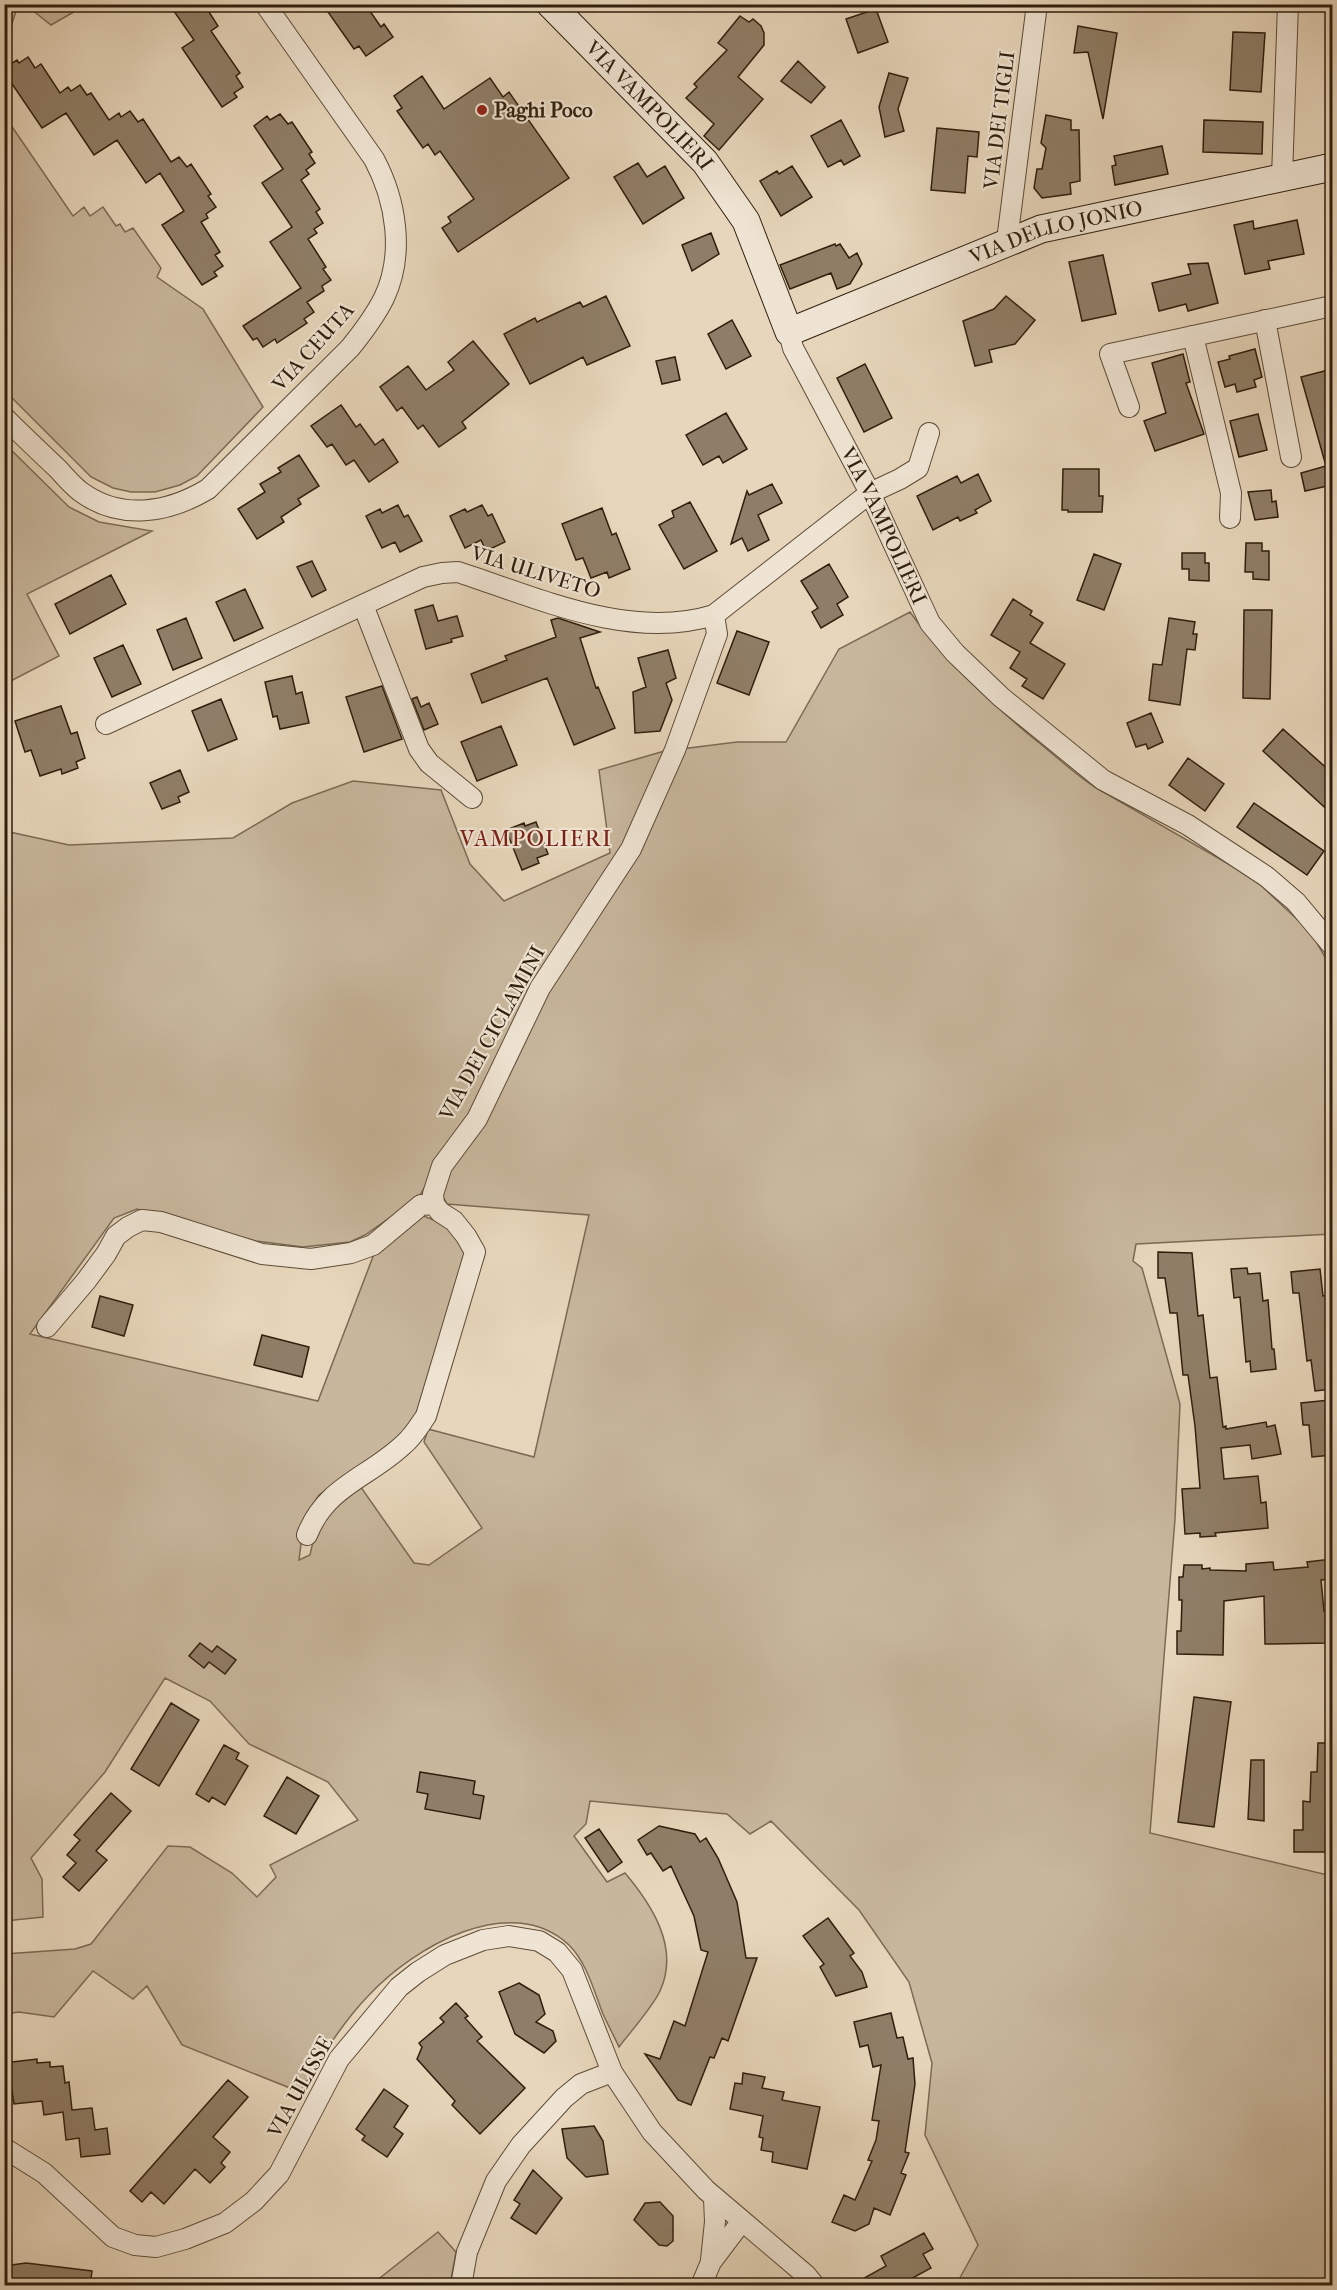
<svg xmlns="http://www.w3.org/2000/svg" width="1337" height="2290" font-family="'IM FELL French Canon',serif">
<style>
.grass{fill:#c8b79d;stroke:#7c6a55;stroke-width:1.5}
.building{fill:#8f7e67;stroke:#2f1e0d;stroke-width:1.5}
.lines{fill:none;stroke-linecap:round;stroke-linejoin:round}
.street-casing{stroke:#5d4c38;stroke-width:22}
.secondary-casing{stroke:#2f1e0d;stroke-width:29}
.street{stroke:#efe4d3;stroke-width:20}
.secondary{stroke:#efe4d3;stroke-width:27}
.poi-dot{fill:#8f2418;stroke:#efe4d3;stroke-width:2}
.labels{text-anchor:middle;stroke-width:4.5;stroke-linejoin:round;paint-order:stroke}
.street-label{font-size:21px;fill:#2f1e0d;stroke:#efe4d3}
.poi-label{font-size:21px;font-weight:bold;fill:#2f1e0d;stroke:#efe4d3;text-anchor:start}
.neighbourhood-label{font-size:22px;letter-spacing:1.5px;fill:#7a1f14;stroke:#efe4d3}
</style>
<rect width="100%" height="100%" fill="#e7d6bb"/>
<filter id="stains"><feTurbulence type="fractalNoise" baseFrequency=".00333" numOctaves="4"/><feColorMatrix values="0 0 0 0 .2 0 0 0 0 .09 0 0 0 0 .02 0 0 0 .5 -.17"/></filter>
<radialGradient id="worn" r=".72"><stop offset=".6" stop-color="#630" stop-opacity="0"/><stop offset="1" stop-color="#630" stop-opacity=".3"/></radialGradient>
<!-- grass -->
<path class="grass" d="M5,4L18,5L7,39L5,41Z
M26,5H86L51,25Z
M4,115L73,216L84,207L90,216L103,207L116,226L120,224L125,232L133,228L161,268L157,277L203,309L263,407L197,476L180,485L155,492H131L113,488L91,477L5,391Z
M4,443L69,507L99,522L152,531L27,594L59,656L5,684Z
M910,612C943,659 985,697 1028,734C1050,751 1070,770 1093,786L1253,878L1301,923L1314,938L1332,969V1234L1136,1244L1133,1261L1142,1268L1180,1404L1175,1519L1150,1833L1332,1876V2285H956L978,2245L925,2135L932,2063L909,1982L859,1910L771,1821L750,1834L727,1814L590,1801L586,1824L574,1836L607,1882L625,1873C652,1905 680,1948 660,1991C652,2008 631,2031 619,2047C614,2036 608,2025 603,2014C594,1991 587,1963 569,1945C510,1890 413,1948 369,1995C341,2024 321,2058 300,2092L182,2045L147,1986L133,1999L93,1971L54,2017L19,2012L5,2014V1954L75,1949L91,1944L168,1846L190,1847L232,1873L257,1897L276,1877L270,1865L358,1820L328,1782L249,1744L210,1701L165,1678L105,1772L31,1858L42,1879L43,1917L5,1921L4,1765L11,1739V1730L4,1727L5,831L69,845L233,838L292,803L353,781L441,790L470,864L504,901L610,853L599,770L668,750L624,851L533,990L471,1120L439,1162L419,1197L365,1235L350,1242L303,1247L256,1241L137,1209L114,1218L30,1334L318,1401L374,1254L397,1229L421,1215L447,1225L468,1250L420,1417L398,1439L319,1495L304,1519L299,1560L310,1555C319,1512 324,1509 358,1483L414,1563L429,1565L482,1528L424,1442L428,1429L534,1457L589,1215L447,1204L440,1192L445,1170L484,1118L546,988L638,846L681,749L737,742H786L839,649Z
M438,2232L456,2252L450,2285H371Z"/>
<!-- building -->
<path class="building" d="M169,4H204L218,26L211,31L240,73L236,76L243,87L234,93L237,97L222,107L182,48L194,40Z
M340,4H365L381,27L384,24L393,37L366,56L359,46L354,49L328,12Z
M876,9L888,42L858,53L846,19Z
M740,16L749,22L753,19L761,26L764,33V45L738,77L763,99L719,150L704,136L714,124L686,98L697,87L694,84L727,50L718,43Z
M1078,26L1117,33L1103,119L1088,52L1074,53Z
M1233,32L1265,33L1261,92L1230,90Z
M28,57L35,68L41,64L60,93L68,87L71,91L80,85L87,95L91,93L109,120L119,113L121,117L130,111L138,122L143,119L171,162L179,157L187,167L191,164L211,194L208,196L216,207L206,214L208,218L201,222L220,252L215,255L223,266L214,272L217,276L202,285L162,225L184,211L160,173L146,183L117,140L94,155L66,113L42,128L4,72V68L17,60L19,63Z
M798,61L825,87L811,103L781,81Z
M889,73L908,78L898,109L904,131L885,137L879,107Z
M422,76L444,109L490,78L503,97L509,92L569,178L458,252L442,228L451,222L448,217L474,199L440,151L435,155L428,144L423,148L397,111L402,108L394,96Z
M280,114L288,124L292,122L312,152L309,154L315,163L306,170L309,174L301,180L320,209L316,212L323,223L314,229L317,233L308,239L326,267L323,269L331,280L322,286L324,291L307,302L314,312L304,319L307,323L277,343L275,339L263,347L257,338L253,340L243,326L301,288L270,242L292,227L262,183L283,169L254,126L267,116L270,120Z
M1046,115L1071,120V130H1079L1080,181L1070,183L1071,194L1042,198L1034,188L1037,169H1042L1046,148L1041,143Z
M841,120L860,156L844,165L841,160L828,167L811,136Z
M1204,120L1263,122L1262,154L1203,152Z
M937,128L979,132L977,157L968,156L965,193L931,190Z
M1162,146L1168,174L1115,185L1112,166L1116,165L1114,156Z
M638,163L647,177L665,166L684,198L643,224L614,177Z
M792,166L812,197L781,216L760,181L777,171L779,174Z
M1297,220L1304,254L1268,261L1270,269L1245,274L1234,225L1253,221L1254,229Z
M711,233L719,254L692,271L682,245Z
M835,244L836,246L840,244L849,258L857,253L862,264L850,284L837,289L831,273L790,289L780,265Z
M1103,255L1116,314L1082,321L1069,262Z
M1208,263L1218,303L1188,311L1186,304L1159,311L1152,283L1191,274L1188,264Z
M606,296L630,346L587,365L583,357L530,384L504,334L535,318L537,322L580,302L583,307Z
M1006,296L1035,320L1015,344L989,350L992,362L975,366L963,321L994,309Z
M732,320L751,356L726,369L708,334Z
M473,341L509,384L462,422L466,428L439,447L423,425L418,429L402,407L397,411L380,387L408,366L426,390L454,370L448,362Z
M1255,349L1262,377L1254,380L1256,387L1237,392L1235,384L1225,387L1218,362L1230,359L1229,356Z
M1183,354L1190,382L1186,383L1204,434L1155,451L1144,421L1166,413L1152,363Z
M675,357L680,380L662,384L656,361Z
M865,364L892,418L864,432L837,378Z
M1332,369V485L1305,491L1301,473L1326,466L1301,377Z
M341,405L356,427L360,424L375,445L383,439L398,462L369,482L354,460L346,465L332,444L327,447L311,426Z
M726,413L747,449L723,463L719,456L703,465L686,435Z
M1258,414L1267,450L1239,457L1230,421Z
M299,455L319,486L298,499L301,504L281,517L284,522L257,539L238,509L265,492L260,484L281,472L278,468Z
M1063,469H1099V496H1103L1102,512H1068V510H1062Z
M978,474L991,501L975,510L977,513L960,521L958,517L933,530L917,496L957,476L961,483Z
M772,484L782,503L758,515L769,540L748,551L742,538L731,544L747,491L749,495Z
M1271,490L1272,502L1276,501L1278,517L1255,520L1248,492Z
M690,502L717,551L684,569L659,525L674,517L672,511Z
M398,505L404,517L408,515L422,541L400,552L395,542L382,548L366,516L380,509L382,513Z
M482,505L488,516L492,514L505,542L486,551L481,540L465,548L450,516L465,509L467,512Z
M602,508L612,535L616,533L630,569L609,578L607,572L591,578L583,558L576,560L562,524Z
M1246,543H1262V551H1269V580L1253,579V572H1245Z
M1182,553H1205V563H1209V581L1189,580V569H1182Z
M1094,554L1121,564L1104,610L1077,600Z
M312,561L326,590L312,597L297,567Z
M829,564L848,597L837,604L843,615L821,628L812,612L818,608L801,581Z
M111,575L126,604L70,634L55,604Z
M245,589L263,628L234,641L216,602Z
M1013,599L1032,611L1030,615L1043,623L1030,643L1065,664L1043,699L1022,686L1027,679L1010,668L1020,652L991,635Z
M433,605L438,621L457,616L463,636L451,639L452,642L426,649L415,610Z
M1244,610H1272L1270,699L1243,698Z
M186,618L202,658L173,670L157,630Z
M558,618L600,632L580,638L596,688L598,687L615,728L574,745L547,678L482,703L471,674L507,660L505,656L556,637L551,620Z
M1169,618L1195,622L1193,634H1197L1195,650L1187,649L1180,705L1149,700L1153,664L1162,665Z
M737,631L769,642L749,695L717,683Z
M123,645L141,684L112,697L94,658Z
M668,650L676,678L666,683L672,700L660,731L635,733L633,692L646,687L638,658Z
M292,676L296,694L302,692L309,723L280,729L277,716L273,717L265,682Z
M382,686L402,739L364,752L346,697Z
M417,697L421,707L429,703L438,724L424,730L412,699Z
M221,699L237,739L208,751L192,711Z
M61,706L71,734L77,732L85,758L76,762L78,768L62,774L61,769L40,776L31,750L25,752L15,721Z
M1151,713L1163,742L1148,749L1146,744L1136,747L1127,723Z
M501,726L517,765L477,781L461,742Z
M1283,729L1332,773V814L1263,751Z
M1188,758L1224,784L1205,811L1169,785Z
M180,770L189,792L178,797L180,802L162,809L150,783Z
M1254,803L1324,851L1307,875L1237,827Z
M536,822L548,854L537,858L539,863L522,870L506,830L524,823L525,826Z
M1158,1252L1192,1253L1198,1316L1203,1315L1210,1378L1217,1377L1223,1427L1226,1426V1429L1266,1422L1267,1427L1275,1425L1281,1454L1252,1459L1250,1445L1221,1448L1224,1479L1258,1476L1261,1503L1266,1502L1268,1528L1215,1533L1216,1536L1200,1537V1533L1185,1534L1182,1489L1200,1488L1195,1426L1188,1375H1183L1177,1313H1170L1165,1278H1158Z
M1247,1268L1248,1274L1260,1273L1263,1301L1268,1300L1272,1349H1274L1276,1369L1251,1372L1250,1361L1246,1362L1240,1297L1234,1298L1231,1269Z
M1320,1269L1323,1296L1329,1295L1332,1331V1389L1315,1391L1311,1360L1307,1361L1299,1293H1293L1291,1272Z
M100,1296L133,1305L124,1336L92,1327Z
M262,1335L309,1347L302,1377L254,1365Z
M1329,1400L1332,1455L1312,1457L1309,1425H1303L1301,1403Z
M1332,1559V1579L1321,1580L1324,1611L1332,1610V1637H1329V1643L1265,1644L1264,1596L1224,1601L1223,1655L1177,1654V1631H1181L1182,1600H1179V1577H1183L1184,1565H1202V1569L1210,1568V1570L1246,1571V1564L1273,1562L1274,1570L1308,1567L1307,1562Z
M200,1643L212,1652L217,1646L236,1660L225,1674L209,1662L204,1668L189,1656Z
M1194,1697L1231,1702L1214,1827L1178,1822Z
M171,1703L199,1720L159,1786L131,1769Z
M1318,1743H1332V1819H1329L1328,1852H1294V1830H1303V1801L1310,1802L1311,1772H1317Z
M224,1745L239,1753L236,1759L248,1766L225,1805L212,1797L209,1802L196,1794Z
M1251,1760H1264V1821L1248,1819Z
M420,1772L475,1781L473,1794L484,1796L480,1819L425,1809L428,1794L417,1792Z
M287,1777L319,1796L296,1834L264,1816Z
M111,1793L131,1811L96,1851L107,1860L79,1891L63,1877L76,1863L67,1855L80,1840L74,1835Z
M659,1826L695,1834L700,1842L706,1838L718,1858L737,1902L746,1958H757L728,2041L722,2038L714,2058L710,2057L691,2105L678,2100L645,2054L660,2059L674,2021L685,2026L708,1952L701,1950L694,1916L671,1866L663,1871L651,1853L647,1855L638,1840Z
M599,1829L622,1862L608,1872L585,1838Z
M828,1918L854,1953L850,1956L862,1972L867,1987L836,1996L820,1967L824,1964L803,1936Z
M519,1983L539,1995L545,2014L536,2022L553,2031L556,2041L544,2053L515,2034L499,1992Z
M456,2003L468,2016L465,2018L482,2037L477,2041L525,2088L480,2134L452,2105L455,2101L417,2059L422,2047L419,2043L444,2022L440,2018Z
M891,2013L897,2038L903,2037L908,2059L913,2058L915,2084L905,2152L909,2153L901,2173L906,2175L890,2215L874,2208L869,2224L855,2231L832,2222L844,2195L855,2200L872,2161L868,2160L876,2140L879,2121L872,2120L881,2065L873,2067L868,2045L860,2047L854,2022Z
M37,2059V2063L50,2062V2067L63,2066L65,2083L69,2082L72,2110L92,2108L95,2130L107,2128L110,2154L81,2157L79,2138L66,2140L63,2112L44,2115L42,2101L14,2104L11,2084H4V2063Z
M743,2073L765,2077L762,2088L784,2092L782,2100L820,2107L807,2169L772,2162L773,2152L761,2150L763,2138L759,2137L763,2116L730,2109L735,2083L742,2084Z
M228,2080L248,2097L213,2137L230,2152L221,2163L225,2167L210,2183L195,2169L164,2204L151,2192L142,2202L130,2191Z
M384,2089L408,2106L394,2127L403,2134L387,2157L362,2140L365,2136L356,2129Z
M594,2126L603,2141L608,2174L586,2177L567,2158L562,2129Z
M533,2170L562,2198L536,2234L511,2218L520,2204L514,2200Z
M660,2202L673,2216V2241L667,2246L659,2245L634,2220L645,2203Z
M924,2233L933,2249L923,2254L931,2268L898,2286H850L886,2266L881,2256Z
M26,2263L92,2271L90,2286H4V2266Z"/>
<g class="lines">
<!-- street casing -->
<g class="street-casing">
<g id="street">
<path d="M1282,177L1288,4"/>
<path d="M1007,241L1037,4"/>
<path d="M1265,320L1291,457"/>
<path id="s1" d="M789,332L793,348L870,493L930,623L955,653L1001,697L1103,780L1188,825L1267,877L1296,902L1332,945"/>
<path d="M1193,336L1231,493L1230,518"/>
<path d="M1129,407L1110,354L1332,306"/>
<path d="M4,417C22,435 40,452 58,469C65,477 73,486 81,492C121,521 168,513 208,489L350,348C363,332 375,316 384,298C405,254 396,200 374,159L265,4"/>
<path d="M363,605L419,749L429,763L472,798"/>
<path d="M106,724L423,577L442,573L458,572C538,598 630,641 714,615L870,493L900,479L918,468L929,433"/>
<path d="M47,1327L86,1281L106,1254L116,1236L128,1227L142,1220L161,1222L262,1254L311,1259L351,1253L373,1245L421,1205L434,1204"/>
<path d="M307,1535C326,1486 368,1478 403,1445C413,1437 419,1426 426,1416L475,1252L466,1236L454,1221L440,1212L434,1204L433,1194L442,1166L477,1119L540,988L631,849L675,750L717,634L714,615"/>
<path d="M4,2148L44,2173L113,2237L135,2245L156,2247L185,2239L225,2223L254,2201L279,2174L339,2059L399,1987L418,1972L445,1955L483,1940L509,1936L539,1941L557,1952L572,1970L612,2072L652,2132L706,2190L806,2275L815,2286"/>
<path d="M711,2260L715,2222L714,2198"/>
<path d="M461,2286L467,2252L496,2181L521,2145L564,2098L581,2084L612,2072"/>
<path d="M701,2286L711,2262L742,2221"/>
</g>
</g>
<!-- secondary casing -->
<g class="secondary-casing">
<g id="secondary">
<path id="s2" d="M550,4L705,162L746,221L789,332L1041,229L1332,167"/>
</g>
</g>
<!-- street -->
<use href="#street" class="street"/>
<!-- secondary -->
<use href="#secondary" class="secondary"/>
</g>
<!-- markers -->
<circle class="poi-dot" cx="482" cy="110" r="6"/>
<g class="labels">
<!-- street labels -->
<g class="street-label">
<text dy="7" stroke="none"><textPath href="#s2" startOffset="142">VIA VAMPOLIERI</textPath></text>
<text transform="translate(999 120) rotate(-83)" y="7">VIA DEI TIGLI</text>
<text dy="7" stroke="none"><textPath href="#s2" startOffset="698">VIA DELLO JONIO</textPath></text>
<text transform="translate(313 347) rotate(-48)" y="7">VIA CEUTA</text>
<text dy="7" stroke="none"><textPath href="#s1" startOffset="216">VIA VAMPOLIERI</textPath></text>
<text transform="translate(536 572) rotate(17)" y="7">VIA ULIVETO</text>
<text transform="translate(492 1033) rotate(-61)" y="7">VIA DEI CICLAMINI</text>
<text transform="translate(300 2087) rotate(-61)" y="7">VIA ULISSE</text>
</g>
<!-- poi labels -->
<g class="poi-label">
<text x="494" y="117">Paghi Poco</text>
</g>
<!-- neighbourhood labels -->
<g class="neighbourhood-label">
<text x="536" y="846">VAMPOLIERI</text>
</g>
</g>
<!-- margin -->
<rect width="1337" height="2290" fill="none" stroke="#e7d6bb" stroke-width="24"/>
<rect x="6" y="6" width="1325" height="2278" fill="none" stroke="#2f1e0d" stroke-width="3"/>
<rect x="12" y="12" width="1313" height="2266" fill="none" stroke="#2f1e0d" stroke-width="1.5"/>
<rect width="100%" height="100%" filter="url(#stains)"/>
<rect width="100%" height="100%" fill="url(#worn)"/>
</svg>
